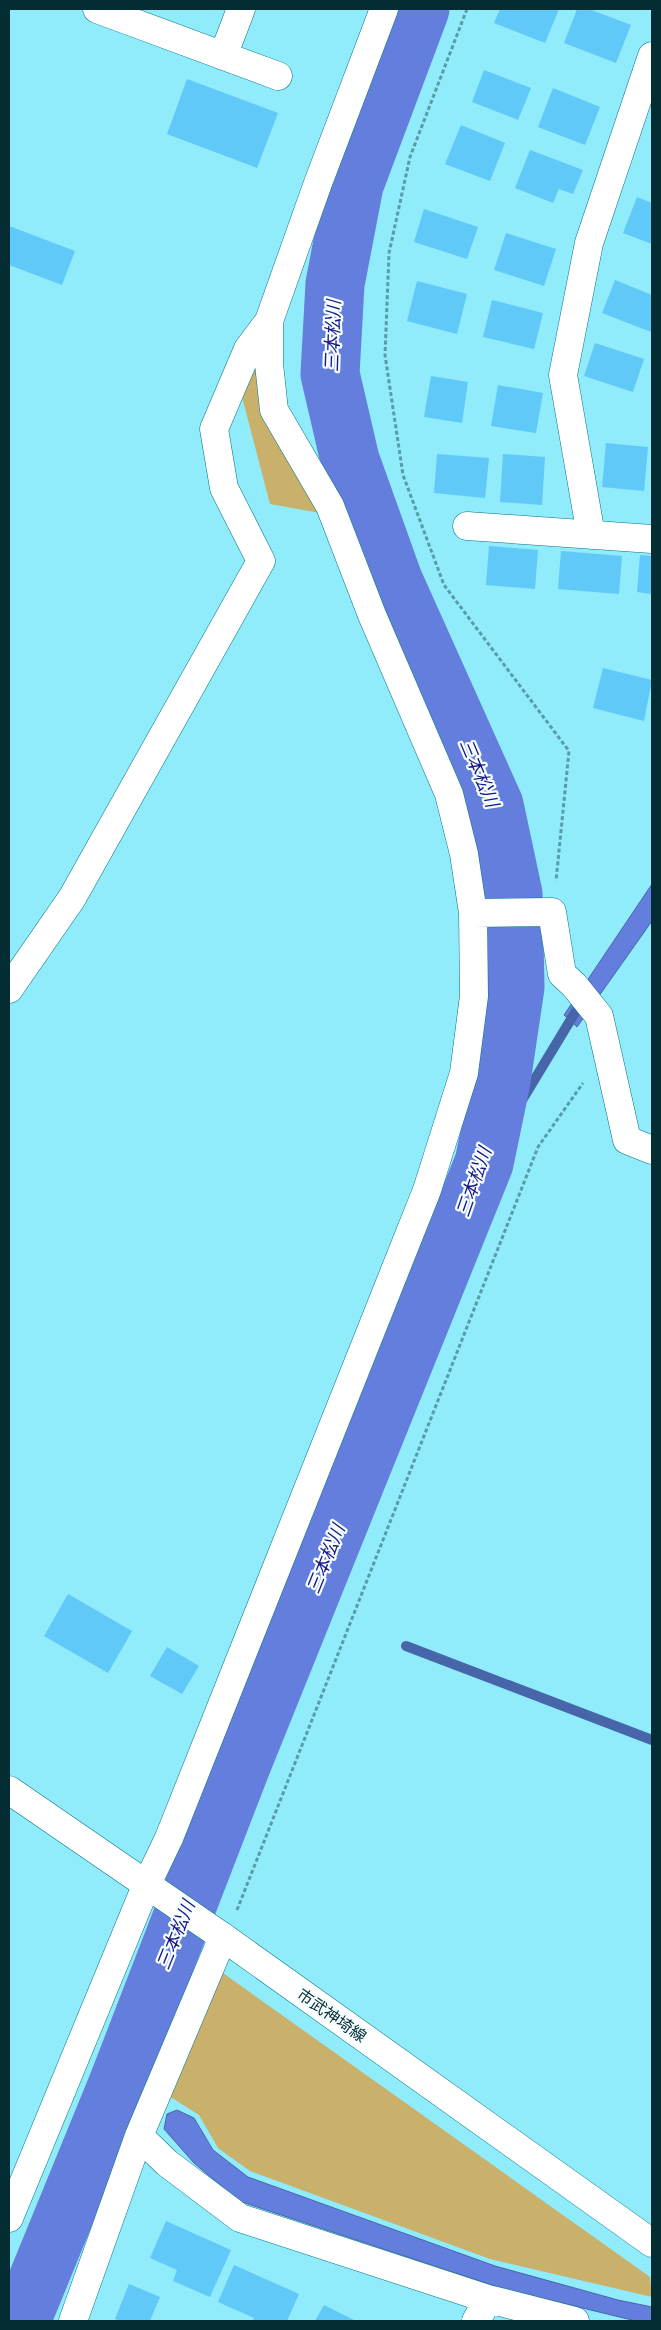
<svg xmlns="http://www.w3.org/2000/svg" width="661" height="2330" font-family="'Public Sans','Noto Sans JP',sans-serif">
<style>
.green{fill:#c9b06b}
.water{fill:#647edd;stroke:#4766aa}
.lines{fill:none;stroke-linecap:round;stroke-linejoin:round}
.stream{stroke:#4766aa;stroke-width:10}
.river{stroke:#647edd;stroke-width:59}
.building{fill:#60c9f8}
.minor-casing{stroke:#007584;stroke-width:29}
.secondary-casing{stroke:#007584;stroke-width:29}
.path{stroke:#569da9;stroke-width:3;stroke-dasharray:4 2.5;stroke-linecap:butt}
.minor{stroke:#fff;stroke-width:28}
.secondary{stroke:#fff;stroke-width:28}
.labels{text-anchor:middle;stroke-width:4.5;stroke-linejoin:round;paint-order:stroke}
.street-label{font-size:16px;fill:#032d33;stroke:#f5fdff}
.water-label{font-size:18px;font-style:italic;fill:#171788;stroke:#f5fdff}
</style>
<rect width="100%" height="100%" fill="#90ebfb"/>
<!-- green -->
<path class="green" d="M256,350L320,513L270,504L241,393Z
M220,1971L650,2277L652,2297L490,2259L250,2171L218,2148L199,2115L169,2096Z"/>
<!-- water -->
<path class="water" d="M652,884V921L577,1027L564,1015Z
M177,2110L194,2118L213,2150L248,2177L495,2266L618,2300L652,2307V2321H636L504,2289L239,2201L194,2163L164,2129L167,2114Z"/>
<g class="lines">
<!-- stream -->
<path class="stream" d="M484,1163L576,1011
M406,1646L652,1740"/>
<!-- river -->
<path class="river" d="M21,2321L118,2084L242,1763L484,1163L501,1081L515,987L513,894L494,805L393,580L350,460L330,374L335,284L354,185L420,9"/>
</g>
<!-- building -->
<path class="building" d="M500,9H559L545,43L494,23Z
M577,9H589L631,25L616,63L564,43Z
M484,70L531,88L518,120L472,102Z
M187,79L278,113L257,168L167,134Z
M553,88L600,107L585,145L538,127Z
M461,125L505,143L490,181L445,164Z
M530,150L583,170L573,194L559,189L553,203L515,188Z
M637,197L652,203V244L623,233Z
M424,209L478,227L467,259L414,242Z
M9,226L75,251L62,285L9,265Z
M506,233L556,249L544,286L494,270Z
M615,280L652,295L651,332L602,313Z
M417,281L467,294L457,334L407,321Z
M492,300L543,313L534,349L483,337Z
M595,343L644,359L633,392L584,376Z
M431,376L468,382L462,423L424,417Z
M498,385L543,393L536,433L491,426Z
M606,443L648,447L644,491L602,487Z
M437,454L489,458L485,498L434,493Z
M503,454L545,457L542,505L500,502Z
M489,546L538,550L535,589L486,585Z
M561,551L622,556L619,594L558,589Z
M640,555L652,556V594L637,592Z
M603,668L652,680L644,721L593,708Z
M68,1594L132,1631L108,1673L44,1636Z
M167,1647L199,1666L182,1694L150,1676Z
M166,2221L231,2250L210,2297L173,2281L177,2270L150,2258Z
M234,2265L299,2294L287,2321H253L254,2318L218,2302Z
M129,2284L160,2297L150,2321H121L115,2319Z
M324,2305L356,2321H315Z"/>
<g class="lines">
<!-- minor casing -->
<g class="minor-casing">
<path id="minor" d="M97,9L278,76
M223,56L241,9
M467,526L652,539
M591,535L563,375L589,243L652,56
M473,913L552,912L562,974L574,985L599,1016L627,1140L652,1150
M9,989L72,898L261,561L224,488L214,429L248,349L269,321L318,183L384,9
M139,2136L167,2163L240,2218L488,2299L575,2321
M9,2218L146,1886L169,1838L427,1190L464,1073L474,996L473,913L464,854L449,794L372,615L330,506L274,410L269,364V321
M73,2321L139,2136L223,1937
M476,2321L488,2299"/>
</g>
<!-- secondary casing -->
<g class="secondary-casing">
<path id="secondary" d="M9,1790L223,1937L652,2243"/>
</g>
<!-- path -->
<path class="path" d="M467,9L410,157L389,253L385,355L403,475L444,585L569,751L556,881
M237,1910L538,1147L583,1083"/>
<!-- minor -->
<use href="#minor" class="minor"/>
<!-- secondary -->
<use href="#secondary" class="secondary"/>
</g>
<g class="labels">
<!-- street labels -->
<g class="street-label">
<text transform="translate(332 2015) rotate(35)" y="6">市武神埼線</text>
</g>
<!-- water labels -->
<g class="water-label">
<text transform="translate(333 336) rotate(-88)" y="6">三本松川</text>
<text transform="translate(479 773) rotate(67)" y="6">三本松川</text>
<text transform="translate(474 1182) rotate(-71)" y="6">三本松川</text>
<text transform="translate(326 1559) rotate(-68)" y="6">三本松川</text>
<text transform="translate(176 1935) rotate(-68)" y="6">三本松川</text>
</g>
</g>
<!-- border -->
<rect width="661" height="2330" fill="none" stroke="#032d33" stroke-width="20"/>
</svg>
